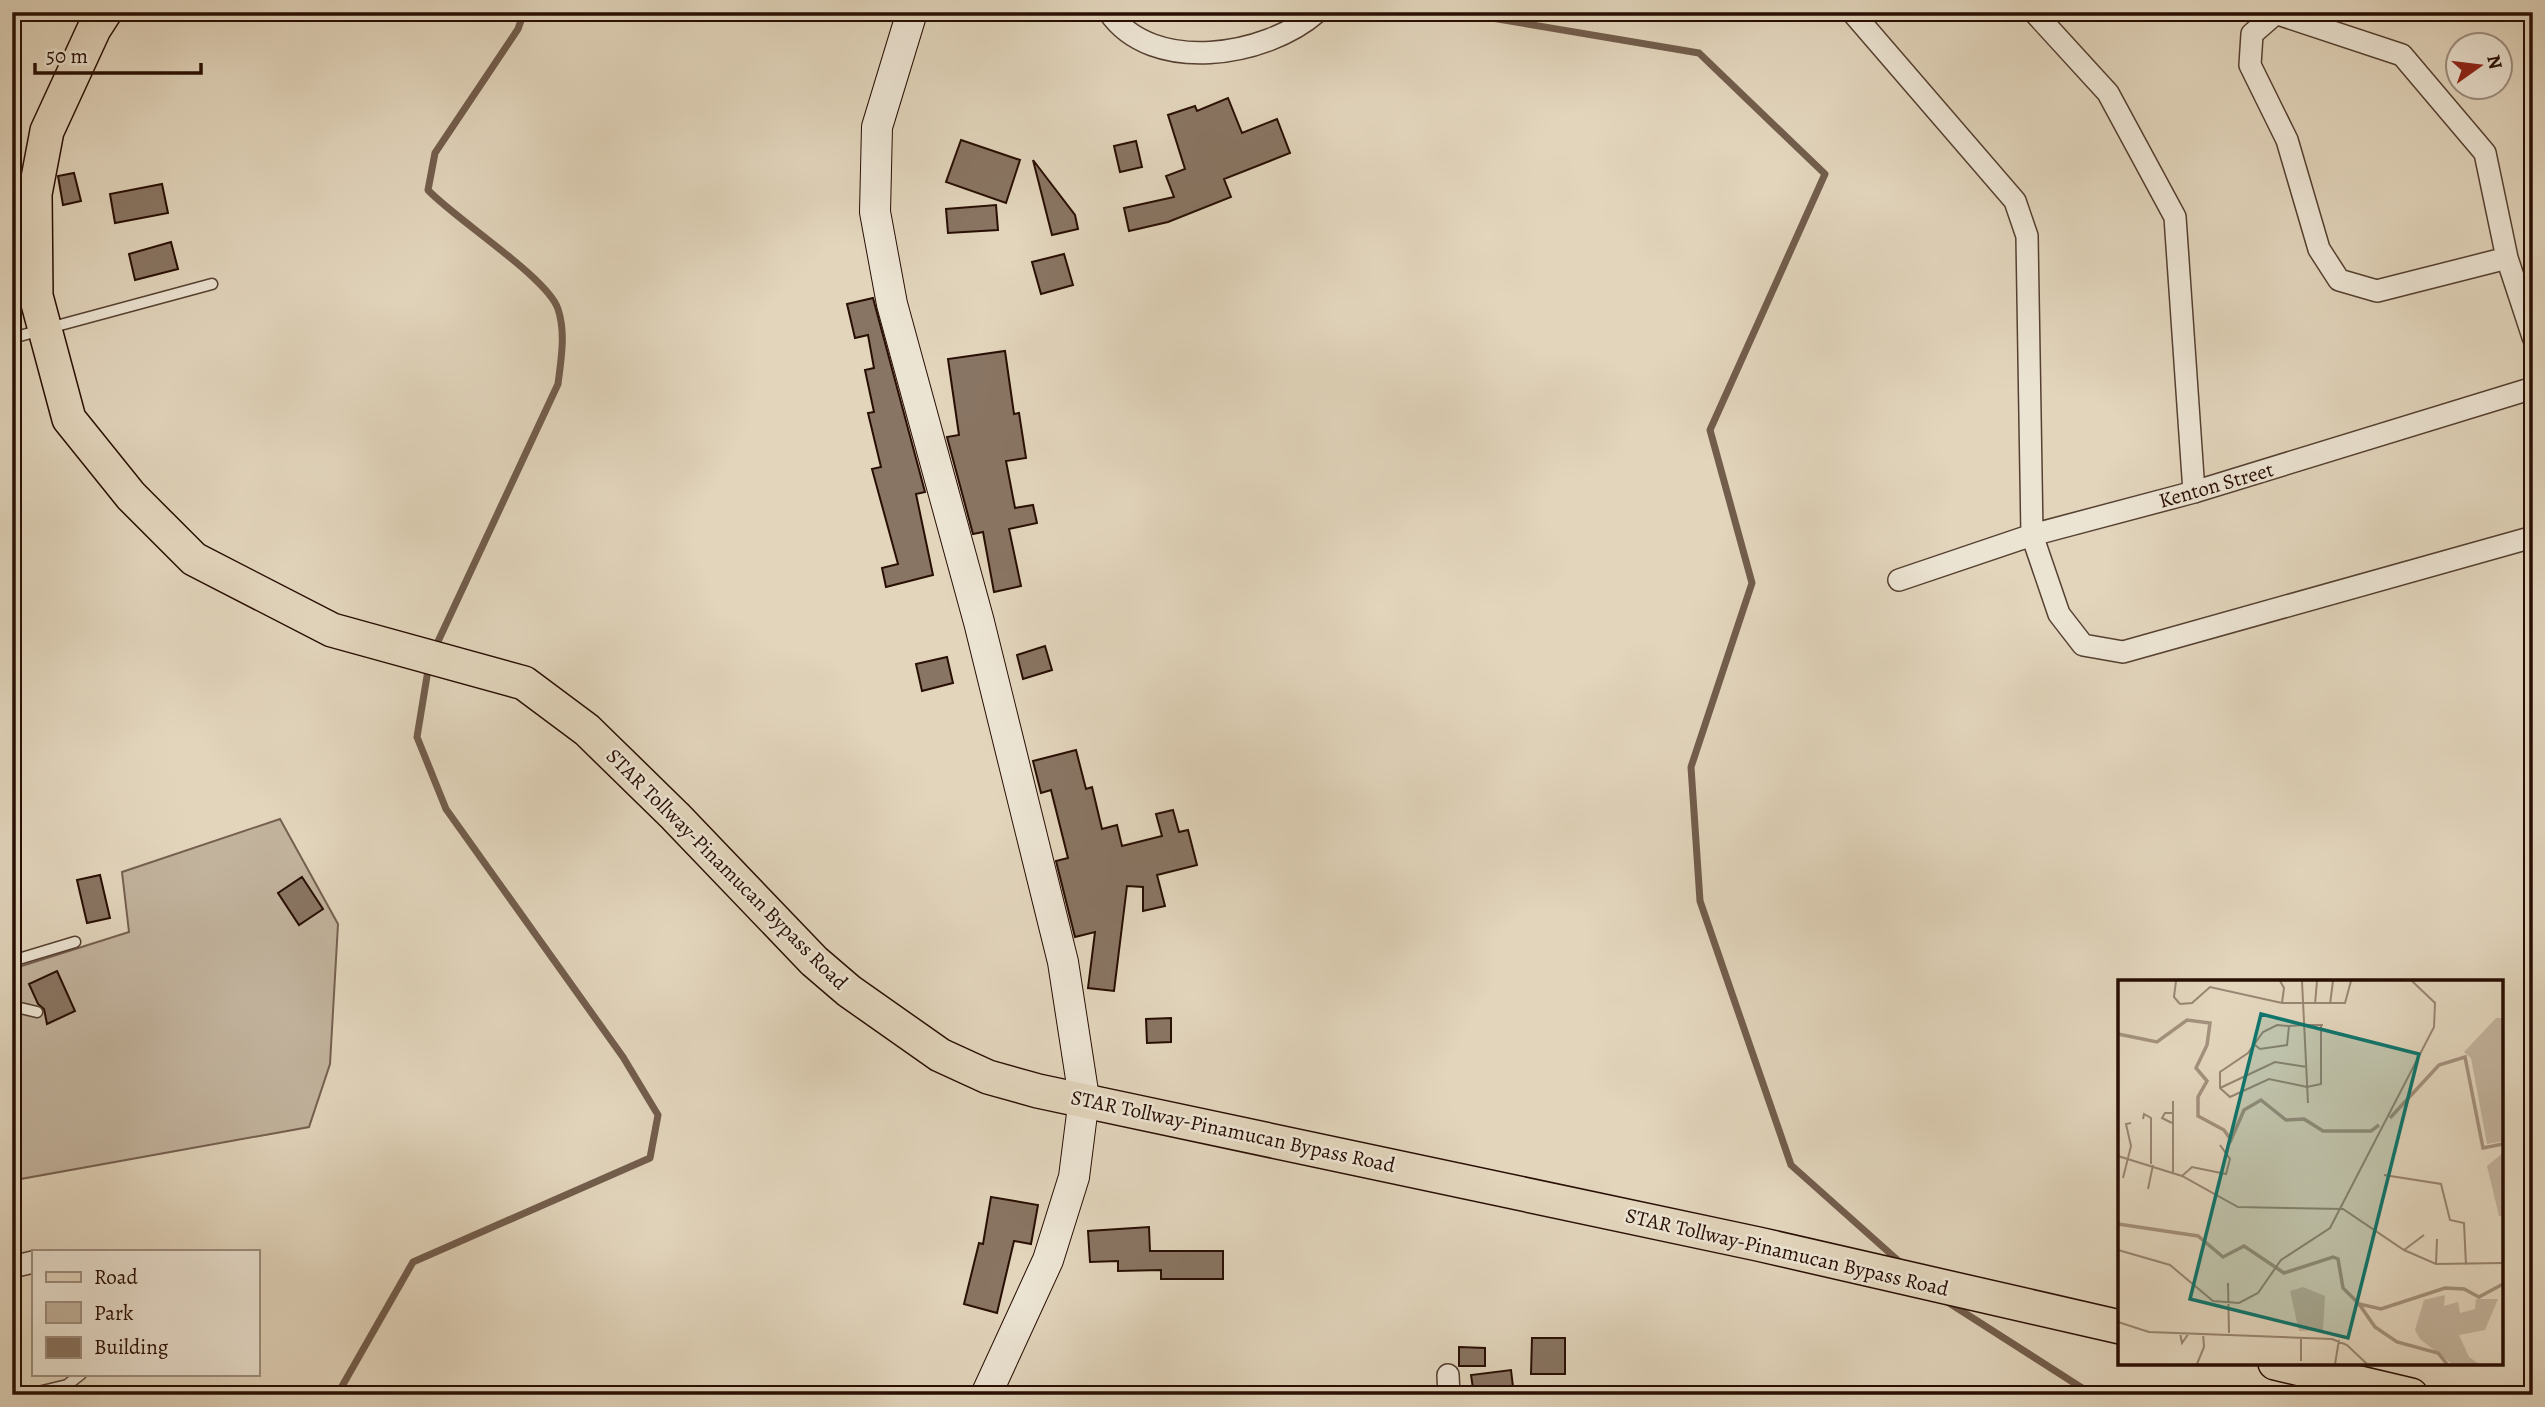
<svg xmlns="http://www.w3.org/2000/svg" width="2545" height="1407" font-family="Alegreya,serif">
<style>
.green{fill:#c2b39d;stroke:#756050;stroke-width:2}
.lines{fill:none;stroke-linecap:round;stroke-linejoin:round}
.stream{stroke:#725d4c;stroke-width:7}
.building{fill:#897563;stroke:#280e03;stroke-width:2}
.lane-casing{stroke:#564031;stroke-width:13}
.street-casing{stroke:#564031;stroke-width:24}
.secondary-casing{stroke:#280e03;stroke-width:32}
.primary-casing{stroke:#280e03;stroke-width:36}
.lane{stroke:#ece4d3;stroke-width:10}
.street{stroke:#ece4d3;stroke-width:21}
.secondary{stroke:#ece4d3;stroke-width:30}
.primary{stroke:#e2d5bc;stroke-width:33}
.labels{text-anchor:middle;stroke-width:5;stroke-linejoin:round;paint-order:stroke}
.street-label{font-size:21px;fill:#280e03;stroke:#ece4d3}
.inset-river{fill:none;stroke:#a3917d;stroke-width:3.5}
.inset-road{fill:none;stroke:#988572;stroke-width:2}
.view{fill:#0f766e;fill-opacity:0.15;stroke:#0f766e;stroke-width:3.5}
.inset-edge{fill:none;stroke:#280e03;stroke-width:3.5}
</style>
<rect width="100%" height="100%" fill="#e2d5bc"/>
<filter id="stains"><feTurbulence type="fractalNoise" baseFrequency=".00286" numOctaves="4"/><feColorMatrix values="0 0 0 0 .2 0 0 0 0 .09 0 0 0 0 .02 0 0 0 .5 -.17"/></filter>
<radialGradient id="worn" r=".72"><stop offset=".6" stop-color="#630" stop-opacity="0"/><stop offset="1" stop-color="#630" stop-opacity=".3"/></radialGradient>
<!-- green -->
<path class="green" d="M280,819L338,924L330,1064L309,1127L15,1180L12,1169V969L129,932L122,872Z"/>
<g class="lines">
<!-- stream -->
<path class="stream" d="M1456,12L1699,53L1825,174L1710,430L1752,583L1691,767L1700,901L1791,1165L1902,1264
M434,650L558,384C561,360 566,333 558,309C548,278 455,219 428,190L435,153L518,29L524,12
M1946,1301L2093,1395
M337,1395L413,1262L650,1158L658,1115L623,1057L446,809L417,737L429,664"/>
</g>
<!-- building -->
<path class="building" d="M1228,98L1242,133L1277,119L1290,153L1224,179L1231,197L1168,222L1129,231L1124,208L1174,197L1166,176L1185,169L1168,115L1195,106L1197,111Z
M961,140L1020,160L1006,203L946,182Z
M1136,141L1142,167L1120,172L1114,146Z
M1033,160L1075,215L1078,229L1052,235Z
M74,173L81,201L63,205L58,176Z
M162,184L168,213L115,223L110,194Z
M996,205L998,230L948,233L946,209Z
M171,242L178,269L135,280L129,254Z
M1064,254L1073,285L1041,294L1032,262Z
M873,298L925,492L916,494L933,575L886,587L882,568L898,564L872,469L881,467L868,413L874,412L865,370L874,368L868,335L855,338L847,304Z
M1005,351L1014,414L1019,413L1026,458L1006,461L1015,508L1033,505L1037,523L1009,529L1021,586L994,592L983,532L973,534L947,437L959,435L948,359Z
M1045,646L1052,670L1023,679L1017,655Z
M947,657L953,683L922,691L916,664Z
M1076,750L1086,789L1092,787L1102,829L1117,825L1122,846L1162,836L1156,814L1173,810L1179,832L1188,830L1197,865L1157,875L1165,906L1143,911V887L1127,886L1114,991L1088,988L1095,932L1075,937L1056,861L1068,858L1051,790L1041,793L1033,761Z
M100,875L110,918L87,923L77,880Z
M302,877L323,909L299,925L278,893Z
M57,971L75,1011L47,1024L44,1009L38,1004L29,984Z
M1171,1018V1042L1147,1043L1146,1019Z
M991,1197L1038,1205L1031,1244L1014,1241L997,1313L964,1304L979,1243L983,1244Z
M1149,1227L1150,1251H1223V1279H1161V1270L1118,1271V1261L1090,1262L1088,1231Z
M1532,1338H1565V1374H1531Z
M1459,1347L1485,1348V1366H1459Z
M1511,1370L1514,1395H1474L1471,1375Z"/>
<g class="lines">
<!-- lane casing -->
<g class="lane-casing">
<path id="lane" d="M12,338L212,284
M12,961L75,942
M12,1006L37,1012
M26,1395L67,1385L81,1374"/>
</g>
<!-- street casing -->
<g class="street-casing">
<path id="street" d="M1109,12C1152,75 1266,57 1317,12
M1852,12L2015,201L2027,236L2032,535L2059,614L2083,645L2123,652L2533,537
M2034,12L2108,93L2175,217L2194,492
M2272,12L2402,55L2485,153L2507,258L2533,337
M2275,14L2252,34L2250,65L2287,140L2319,249L2339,280L2377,291L2507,258
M1899,580L2032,535L2194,492L2533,388
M12,1267L33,1262
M1448,1375L1449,1395"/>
</g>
<!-- secondary casing -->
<g class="secondary-casing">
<path id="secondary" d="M912,12L877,127L875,212L892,304L979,622L1063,962L1084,1098L1074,1177L1048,1260L986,1395"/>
</g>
<!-- primary casing -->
<g class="primary-casing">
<path id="primary" d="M105,12L94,29L47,131L35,194L36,296L69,419L131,496L194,559L332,630L524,683L587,730L675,816L814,961L849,991L940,1055L988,1077L1038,1091L1758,1244L2120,1327
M2275,1363L2411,1395"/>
</g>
<!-- lane -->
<use href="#lane" class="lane"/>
<!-- street -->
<use href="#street" class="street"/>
<!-- secondary -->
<use href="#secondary" class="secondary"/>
<!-- primary -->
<use href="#primary" class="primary"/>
</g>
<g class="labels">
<!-- street labels -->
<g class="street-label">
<text transform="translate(2216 485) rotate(-16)" y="7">Kenton Street</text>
<text transform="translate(727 869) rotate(45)" y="7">STAR Tollway-Pinamucan Bypass Road</text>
<text transform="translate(1233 1131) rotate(12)" y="7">STAR Tollway-Pinamucan Bypass Road</text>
<text transform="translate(1787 1252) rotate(13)" y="7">STAR Tollway-Pinamucan Bypass Road</text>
</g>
</g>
<!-- overview -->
<g transform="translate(2118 980)">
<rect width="385" height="385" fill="#e2d5bc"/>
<path d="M378,38H385V161L369,164L353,78L346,72ZM385,173V236H381L369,186ZM185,307L207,316L205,350L181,351L172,311ZM327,315L326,326L340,322L342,333L357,329L358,319H380L367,350L341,355L351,377L361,384H334L302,359L297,350L306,320Z" fill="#c2b39d"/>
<path class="inset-river" d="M0,54L39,62L69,40L92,43L89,65L78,88L89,101L80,117V136L106,150L113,160L126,130L143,120L168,140L186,139L205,151H253L261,145M272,138L321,85L347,77L365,168L385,164M0,244L80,256L105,277L126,266L166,293L215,277L220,279L225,308L241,324L263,329L327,308L346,309L361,317L385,304M241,324L257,347L279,362L320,373L329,384"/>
<path class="inset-road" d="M58,1L56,17L62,24M162,1L166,8L164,23M184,1L190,123M62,24L74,23L92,7L164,23H227L233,1M197,24L199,1M212,24L215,1M203,45V104L189,107L151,99L112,117L102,108V92L130,73L145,52L159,45L171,46L186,45H205M137,65L142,69L169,65L171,46M102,108L157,82L189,87M25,139L26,134L33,138V184M54,143L44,138L47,133H55M0,176L64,196L120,227L225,229L286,270L318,284L385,283M55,192V121M266,195L323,204L332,240L346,243L348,285M64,196L74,187L108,194L112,179L102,165M5,198L13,166L8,144L13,143M30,209L35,185M0,270L52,285L95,321L121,323L140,313L163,280L212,248L316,47L317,23L294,1M286,270L306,255M318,284L319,259M110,303L111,353M0,342L31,352L214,359L229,365L249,384M62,353L64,363L71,353M183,357V381M79,384L86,367L85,353M217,384L221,360"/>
<path class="view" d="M143,34L301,74L230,358L72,319Z"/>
<rect width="385" height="385" class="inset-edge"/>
</g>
<!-- margin -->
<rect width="2545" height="1407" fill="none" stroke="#e2d5bc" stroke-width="42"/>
<rect x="14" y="14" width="2517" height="1379" fill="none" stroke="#280e03" stroke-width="3.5"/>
<rect x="21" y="21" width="2503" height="1365" fill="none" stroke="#280e03" stroke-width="2"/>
<!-- legend -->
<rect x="32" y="1250" width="228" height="126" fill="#ece4d3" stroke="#9e8e80" stroke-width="2"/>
<rect x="46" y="1272" width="35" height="10" fill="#e2d5bc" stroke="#9e8e80" stroke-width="2"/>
<text x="94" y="1284" font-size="21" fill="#280e03">Road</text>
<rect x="46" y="1302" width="35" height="21" fill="#c2b39d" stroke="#9e8e80" stroke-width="2"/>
<text x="94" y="1320" font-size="21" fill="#280e03">Park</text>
<rect x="46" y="1337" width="35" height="21" fill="#897563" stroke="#9e8e80" stroke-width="2"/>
<text x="94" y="1354" font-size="21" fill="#280e03">Building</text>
<!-- north arrow -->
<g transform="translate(2479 66) rotate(76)"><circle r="33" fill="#ece4d3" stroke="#9e8e80" stroke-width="2"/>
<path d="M0-5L12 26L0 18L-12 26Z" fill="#8f2418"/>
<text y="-10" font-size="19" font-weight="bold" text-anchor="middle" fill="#280e03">N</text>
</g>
<!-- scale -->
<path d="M35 63v10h166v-10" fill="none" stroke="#280e03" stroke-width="3.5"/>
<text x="46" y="63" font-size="21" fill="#280e03" stroke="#ece4d3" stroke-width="5" paint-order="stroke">50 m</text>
<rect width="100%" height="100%" filter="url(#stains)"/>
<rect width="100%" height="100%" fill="url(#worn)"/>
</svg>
